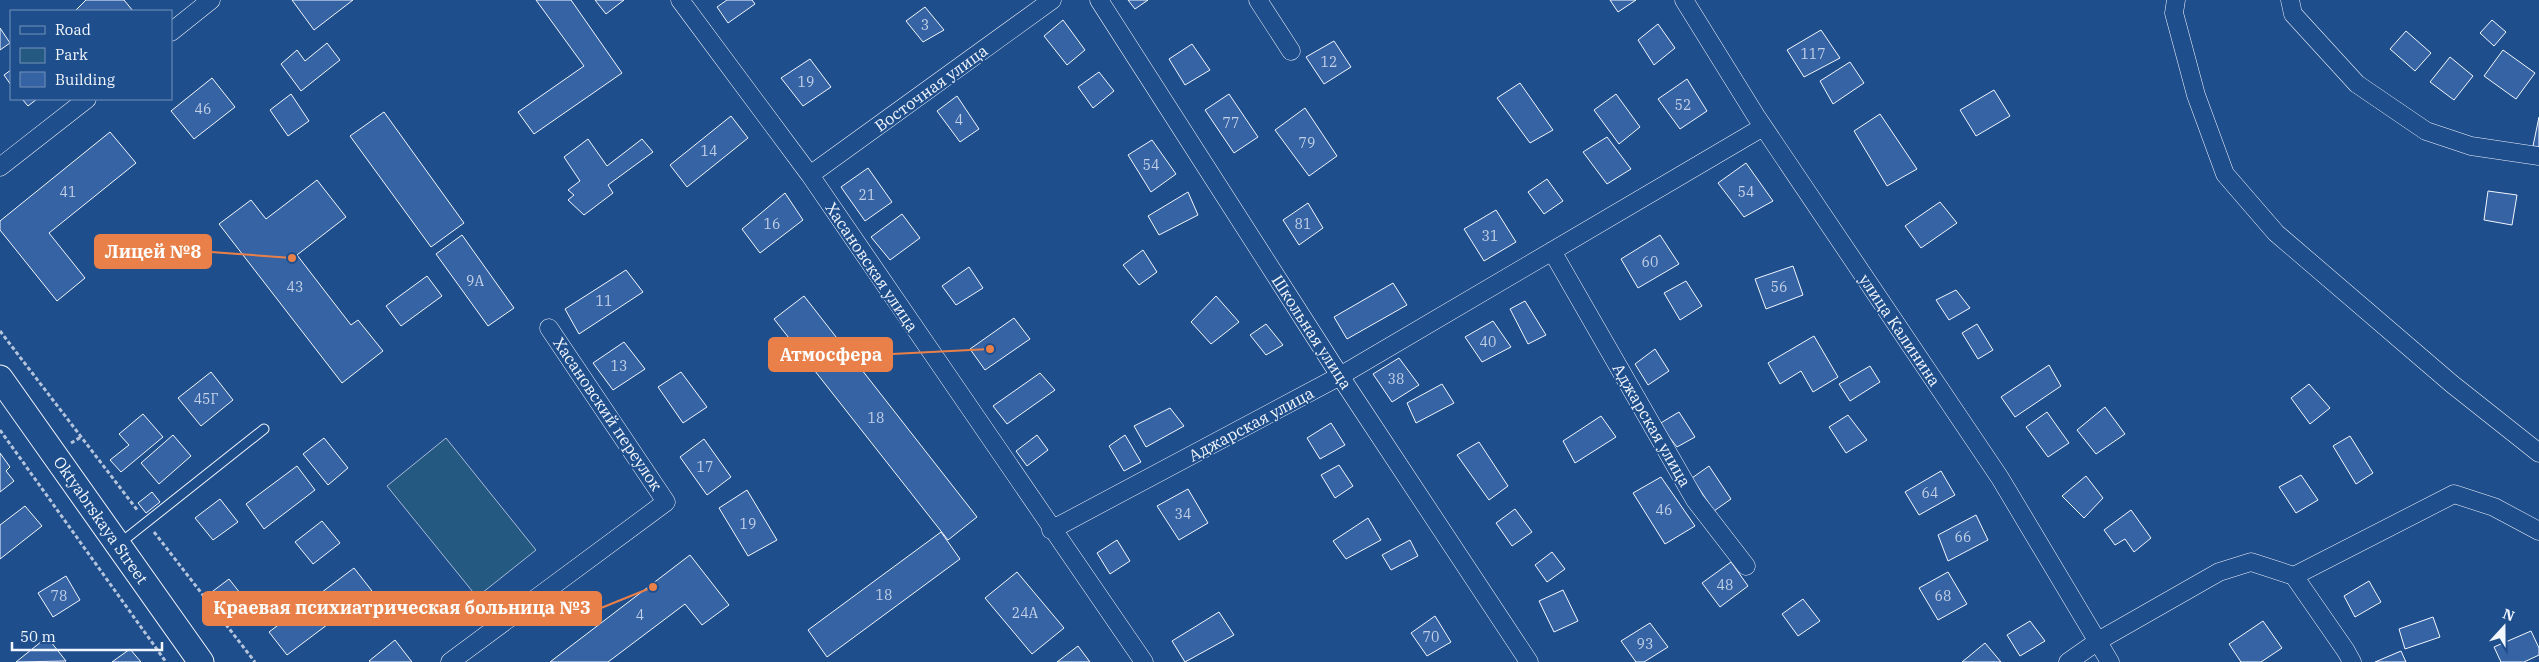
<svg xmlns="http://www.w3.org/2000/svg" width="2539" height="662" font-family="'IBM Plex Serif',serif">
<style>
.green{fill:#245a82;stroke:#a8bbd7}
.building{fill:#3563a3;stroke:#f2f6ff}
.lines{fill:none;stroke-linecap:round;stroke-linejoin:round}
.lane-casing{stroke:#f2f6ff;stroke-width:11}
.street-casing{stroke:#f2f6ff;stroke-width:19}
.secondary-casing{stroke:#f2f6ff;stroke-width:27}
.path{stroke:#b3c4dc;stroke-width:3;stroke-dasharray:4 2.5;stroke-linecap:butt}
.lane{stroke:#1f4e8c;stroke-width:9}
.street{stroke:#1f4e8c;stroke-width:18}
.secondary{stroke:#1f4e8c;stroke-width:25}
.labels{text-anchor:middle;stroke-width:4;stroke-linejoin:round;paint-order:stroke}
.number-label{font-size:14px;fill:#c3d1e8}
.street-label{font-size:16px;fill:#f2f6ff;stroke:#1f4e8c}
.leader{fill:none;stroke:#ea8049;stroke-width:2}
.callout-dot{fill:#ea8049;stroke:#1f4e8c;stroke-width:2}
.callout{fill:#ea8049;stroke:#ea8049;stroke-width:2}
.callout-label{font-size:18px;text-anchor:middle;font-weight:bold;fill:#fff}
</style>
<rect width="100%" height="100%" fill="#1f4e8c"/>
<!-- green -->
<path class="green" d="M446,438L536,550L477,597L387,486Z"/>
<!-- building -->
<path class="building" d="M86,0H124L133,11H75Z
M292,0H353L314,30Z
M536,0H571L622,73L534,134L518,112L584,66Z
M595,0H624L606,14Z
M727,0H752L755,4L728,23L717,7Z
M1128,0H1148L1135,9Z
M1610,0H1636L1618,12Z
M925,7L944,30L923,42L906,21Z
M1063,20L1085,50L1067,65L1044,36Z
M2492,20L2506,32L2494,46L2480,33Z
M1658,24L1675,48L1654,65L1638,40Z
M0,28L10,43L0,50Z
M1821,30L1840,58L1804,77L1787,50Z
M2406,31L2431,53L2415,71L2390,49Z
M1334,41L1351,67L1324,84L1306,57Z
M327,43L340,60L301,91L281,64L297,50L305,61Z
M1192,44L1210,70L1185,85L1169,59Z
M2503,50L2535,73L2516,99L2484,76Z
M2450,57L2473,76L2454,100L2430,82Z
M810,59L831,87L803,106L781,78Z
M1850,62L1864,83L1833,104L1820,81Z
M11,70V85L4,75Z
M1099,72L1114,91L1093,108L1078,87Z
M212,78L235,107L194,139L171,111Z
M1687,79L1707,111L1680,129L1658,99Z
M1520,83L1553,130L1530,143L1497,98Z
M1994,90L2010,116L1976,136L1960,110Z
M291,94L309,121L288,136L270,110Z
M1229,94L1258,137L1234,153L1205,110Z
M1616,94L1640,127L1619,144L1594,110Z
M957,96L979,129L960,142L937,111Z
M22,99H37L28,106Z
M1305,108L1337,156L1309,176L1275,130Z
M384,112L464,223L431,247L350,136Z
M1880,114L1917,169L1887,186L1854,131Z
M731,116L748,138L687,187L670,165Z
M2539,117V147L2533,146Z
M110,132L136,163L49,233L85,278L57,301L0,230V221Z
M1607,137L1631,169L1607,184L1583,152Z
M588,139L607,166L642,139L653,152L608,185L613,193L584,215L568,200L574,195L568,190L580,181L564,157Z
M1152,140L1176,174L1151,192L1128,155Z
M1746,163L1773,201L1744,217L1718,183Z
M868,168L892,202L865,221L841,187Z
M1547,179L1563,201L1544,214L1528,192Z
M317,180L346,217L297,255L351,325L358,320L383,351L342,383L219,224L251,200L266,219Z
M2488,191L2517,195L2512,225L2484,220Z
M1188,192L1198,215L1159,235L1148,216Z
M785,193L803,220L760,253L742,229Z
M1940,202L1957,223L1921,248L1905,226Z
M1308,203L1323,228L1299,245L1283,220Z
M1496,210L1516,242L1484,261L1464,229Z
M902,214L920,238L890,260L871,237Z
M462,235L514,308L488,326L436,254Z
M1660,235L1679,264L1638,288L1621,259Z
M1143,250L1157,272L1139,285L1123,265Z
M1793,266L1803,295L1766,309L1755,279Z
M969,267L983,288L956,305L942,286Z
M626,270L643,292L579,334L565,309Z
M427,276L442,296L401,326L386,306Z
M1686,281L1702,306L1680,320L1664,293Z
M1393,283L1407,305L1347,339L1334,317Z
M1956,290L1970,308L1949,320L1936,300Z
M804,296L977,517L948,540L774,319Z
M1216,296L1239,322L1211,344L1191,322Z
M1525,301L1546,335L1528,344L1510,309Z
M1014,318L1030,339L985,370L970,349Z
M1493,321L1511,347L1482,362L1465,337Z
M1266,324L1283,345L1266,355L1250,335Z
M1977,324L1993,350L1978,359L1962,333Z
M1814,336L1838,377L1813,392L1801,371L1780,384L1768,363Z
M624,342L645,369L613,390L593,363Z
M1655,349L1669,371L1648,385L1635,364Z
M1399,358L1419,385L1392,402L1373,374Z
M2049,365L2061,386L2015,417L2001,397Z
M1870,366L1880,382L1850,401L1839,384Z
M211,372L233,400L201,426L178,398Z
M681,372L707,407L683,423L658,387Z
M1040,373L1055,390L1007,424L993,406Z
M1442,384L1454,403L1416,423L1407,403Z
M2309,384L2330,408L2310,424L2291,398Z
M2105,407L2125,434L2096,454L2077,430Z
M1170,408L1184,426L1146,447L1134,426Z
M1679,412L1695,437L1677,447L1659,424Z
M2047,412L2069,443L2048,457L2026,427Z
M143,414L163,437L121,472L110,460L129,445L119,434Z
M1848,415L1867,440L1846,453L1829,427Z
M1601,416L1616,437L1575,463L1563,441Z
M1331,423L1345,445L1320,459L1307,438Z
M173,435L191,456L159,484L141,463Z
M1037,435L1048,450L1027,466L1016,451Z
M1125,435L1141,462L1124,471L1109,446Z
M2350,436L2373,473L2356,484L2333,446Z
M324,438L348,468L328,485L303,454Z
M704,439L731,477L707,495L680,457Z
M1479,442L1508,486L1489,500L1457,455Z
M0,453L10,467L6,471L14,481L0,492Z
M1339,465L1353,486L1335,498L1321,475Z
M297,466L315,490L264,529L246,504Z
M1709,466L1731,499L1714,511L1692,478Z
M1941,471L1955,495L1919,515L1905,492Z
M2301,475L2318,500L2296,513L2279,487Z
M2086,476L2103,498L2084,518L2062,496Z
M1661,477L1695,526L1665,544L1633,493Z
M1188,489L1208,523L1179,540L1157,506Z
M747,490L777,540L748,556L719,508Z
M152,492L160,502L146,513L138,503Z
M220,499L238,522L213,540L195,518Z
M25,506L42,526L0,559V525Z
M1515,509L1532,532L1512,546L1496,523Z
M2131,510L2151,538L2134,552L2125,539L2115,545L2104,530Z
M1976,515L1988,540L1948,561L1938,535Z
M1368,518L1381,540L1346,559L1333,541Z
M322,521L340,543L313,564L295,542Z
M941,532L960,559L827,657L808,630Z
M1117,540L1130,561L1110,574L1097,553Z
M1410,540L1418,556L1391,570L1382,555Z
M1552,552L1565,569L1547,582L1535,565Z
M690,555L729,605L702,625L685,604L608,662H550Z
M1731,562L1748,586L1720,607L1702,583Z
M354,568L372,591L287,655L269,632Z
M1017,572L1064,628L1032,654L985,598Z
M1948,572L1967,604L1938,620L1919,588Z
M66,576L80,600L53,617L38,593Z
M229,579L244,598L224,614L209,594Z
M2369,581L2381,602L2355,617L2344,596Z
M1563,590L1578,621L1554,632L1539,601Z
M1803,599L1820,621L1798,636L1782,614Z
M1219,612L1234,635L1185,662L1172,641Z
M1435,616L1451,642L1427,656L1411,633Z
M2433,617L2440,637L2405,649L2399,629Z
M2030,621L2045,641L2020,656L2007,635Z
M2263,621L2282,648L2261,662H2241L2229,644Z
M1650,623L1668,647L1644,662H1636L1621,641Z
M2531,631L2539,648V655L2524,662H2501L2494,647Z
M47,637L66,661L16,662Z
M395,640L412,662H370L369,661Z
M1985,643L2001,662H1962Z
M1078,646L1090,662H1057Z
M130,649L141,662H112Z
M2401,651L2406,662H2375Z"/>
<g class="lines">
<!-- lane casing -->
<g class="lane-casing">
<path id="lane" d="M119,544L264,429"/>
</g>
<!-- street casing -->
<g class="street-casing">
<path id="street" d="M680,0L810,175L1144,662
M1099,0L1340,376L1529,662
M1258,0L1291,51
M1684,0L1756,116L2000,478L2110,662
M2176,0L2174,13L2196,95L2225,174L2276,233L2452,384L2539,453
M2290,0L2293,14L2357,84L2426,131L2471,146L2539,156
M171,32L211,0
M0,167L87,99
M810,175L1052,0
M1552,251L1695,500L1746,566
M1051,530L1340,376L1763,127
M2294,576L2454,494L2494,507L2539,531
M2294,576L2346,651L2352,662
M450,662L666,502L549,328
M2068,662L2098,641L2219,572L2251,562L2294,576"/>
</g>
<!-- secondary casing -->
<g class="secondary-casing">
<path id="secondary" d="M0,378L201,662"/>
</g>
<!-- path -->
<path class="path" d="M0,331L138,511
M0,430L166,662
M71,443L81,437
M154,532L255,662"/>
<!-- lane -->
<use href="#lane" class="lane"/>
<!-- street -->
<use href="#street" class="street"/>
<!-- secondary -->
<use href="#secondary" class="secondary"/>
</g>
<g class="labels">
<!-- number labels -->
<g class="number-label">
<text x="925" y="30">3</text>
<text x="1813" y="59">117</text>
<text x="1329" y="67">12</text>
<text x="806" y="87">19</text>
<text x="1683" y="110">52</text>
<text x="203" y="114">46</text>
<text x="959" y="125">4</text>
<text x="1231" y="128">77</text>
<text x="1307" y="148">79</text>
<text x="709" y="156">14</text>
<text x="1151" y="170">54</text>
<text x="68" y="197">41</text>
<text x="1746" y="197">54</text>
<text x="867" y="200">21</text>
<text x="772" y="229">16</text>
<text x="1303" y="229">81</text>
<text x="1490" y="241">31</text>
<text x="1650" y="267">60</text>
<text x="475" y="286">9А</text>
<text x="295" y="292">43</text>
<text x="1779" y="292">56</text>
<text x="604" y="306">11</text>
<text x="1488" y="347">40</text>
<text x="619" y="371">13</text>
<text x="1396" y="384">38</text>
<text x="206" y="404">45Г</text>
<text x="876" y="423">18</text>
<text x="705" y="472">17</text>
<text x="1930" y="498">64</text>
<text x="1664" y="515">46</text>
<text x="1183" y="519">34</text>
<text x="748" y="529">19</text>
<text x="1963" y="542">66</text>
<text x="1725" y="590">48</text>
<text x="884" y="600">18</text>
<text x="59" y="601">78</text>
<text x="1943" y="601">68</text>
<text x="1025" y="618">24А</text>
<text x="640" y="620">4</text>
<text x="1431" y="642">70</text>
<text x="1645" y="649">93</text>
</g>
<!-- street labels -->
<g class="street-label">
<text transform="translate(931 88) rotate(-36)" y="6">Восточная улица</text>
<text transform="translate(872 267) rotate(56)" y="6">Хасановская улица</text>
<text transform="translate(1900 330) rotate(56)" y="6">улица Калинина</text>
<text transform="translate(1312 332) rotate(57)" y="6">Школьная улица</text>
<text transform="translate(608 414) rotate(56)" y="6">Хасановский переулок</text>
<text transform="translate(1251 424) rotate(-28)" y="6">Аджарская улица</text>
<text transform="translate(1652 425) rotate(60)" y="6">Аджарская улица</text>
<text transform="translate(101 520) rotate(55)" y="6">Oktyabrskaya Street</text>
</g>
</g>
<!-- callouts -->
<path class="leader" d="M292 258L211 252M990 349L892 354M653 587L601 608"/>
<g class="callout-dot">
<circle cx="292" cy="258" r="5"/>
<circle cx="990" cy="349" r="5"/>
<circle cx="653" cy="587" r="5"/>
</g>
<g class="callout">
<rect x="95" y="235" width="116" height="33" rx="5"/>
<rect x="769" y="338" width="123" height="33" rx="5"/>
<rect x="203" y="592" width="398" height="33" rx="5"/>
</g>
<g class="callout-label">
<text x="153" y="258">Лицей №8</text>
<text x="831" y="361">Атмосфера</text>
<text x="402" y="614">Краевая психиатрическая больница №3</text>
</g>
<!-- legend -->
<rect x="10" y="10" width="162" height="90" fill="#1f4e8c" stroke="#7391ba"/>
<rect x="20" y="26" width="25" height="8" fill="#1f4e8c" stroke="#7391ba"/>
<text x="55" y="35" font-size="15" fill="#f2f6ff">Road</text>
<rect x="20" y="48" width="25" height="15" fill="#245a82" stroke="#7391ba"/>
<text x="55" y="60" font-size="15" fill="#f2f6ff">Park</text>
<rect x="20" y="72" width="25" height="15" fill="#3563a3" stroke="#7391ba"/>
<text x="55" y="85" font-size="15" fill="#f2f6ff">Building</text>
<!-- north arrow -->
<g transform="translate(2504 627) rotate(21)" stroke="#1f4e8c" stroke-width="4" paint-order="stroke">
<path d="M0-4L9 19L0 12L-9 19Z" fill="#f2f6ff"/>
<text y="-8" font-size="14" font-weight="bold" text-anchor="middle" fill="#f2f6ff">N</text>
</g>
<!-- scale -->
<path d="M12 642v8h150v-8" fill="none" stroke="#f2f6ff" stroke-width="2.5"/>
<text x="20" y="642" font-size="15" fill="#f2f6ff" stroke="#1f4e8c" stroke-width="4" paint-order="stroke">50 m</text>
</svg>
